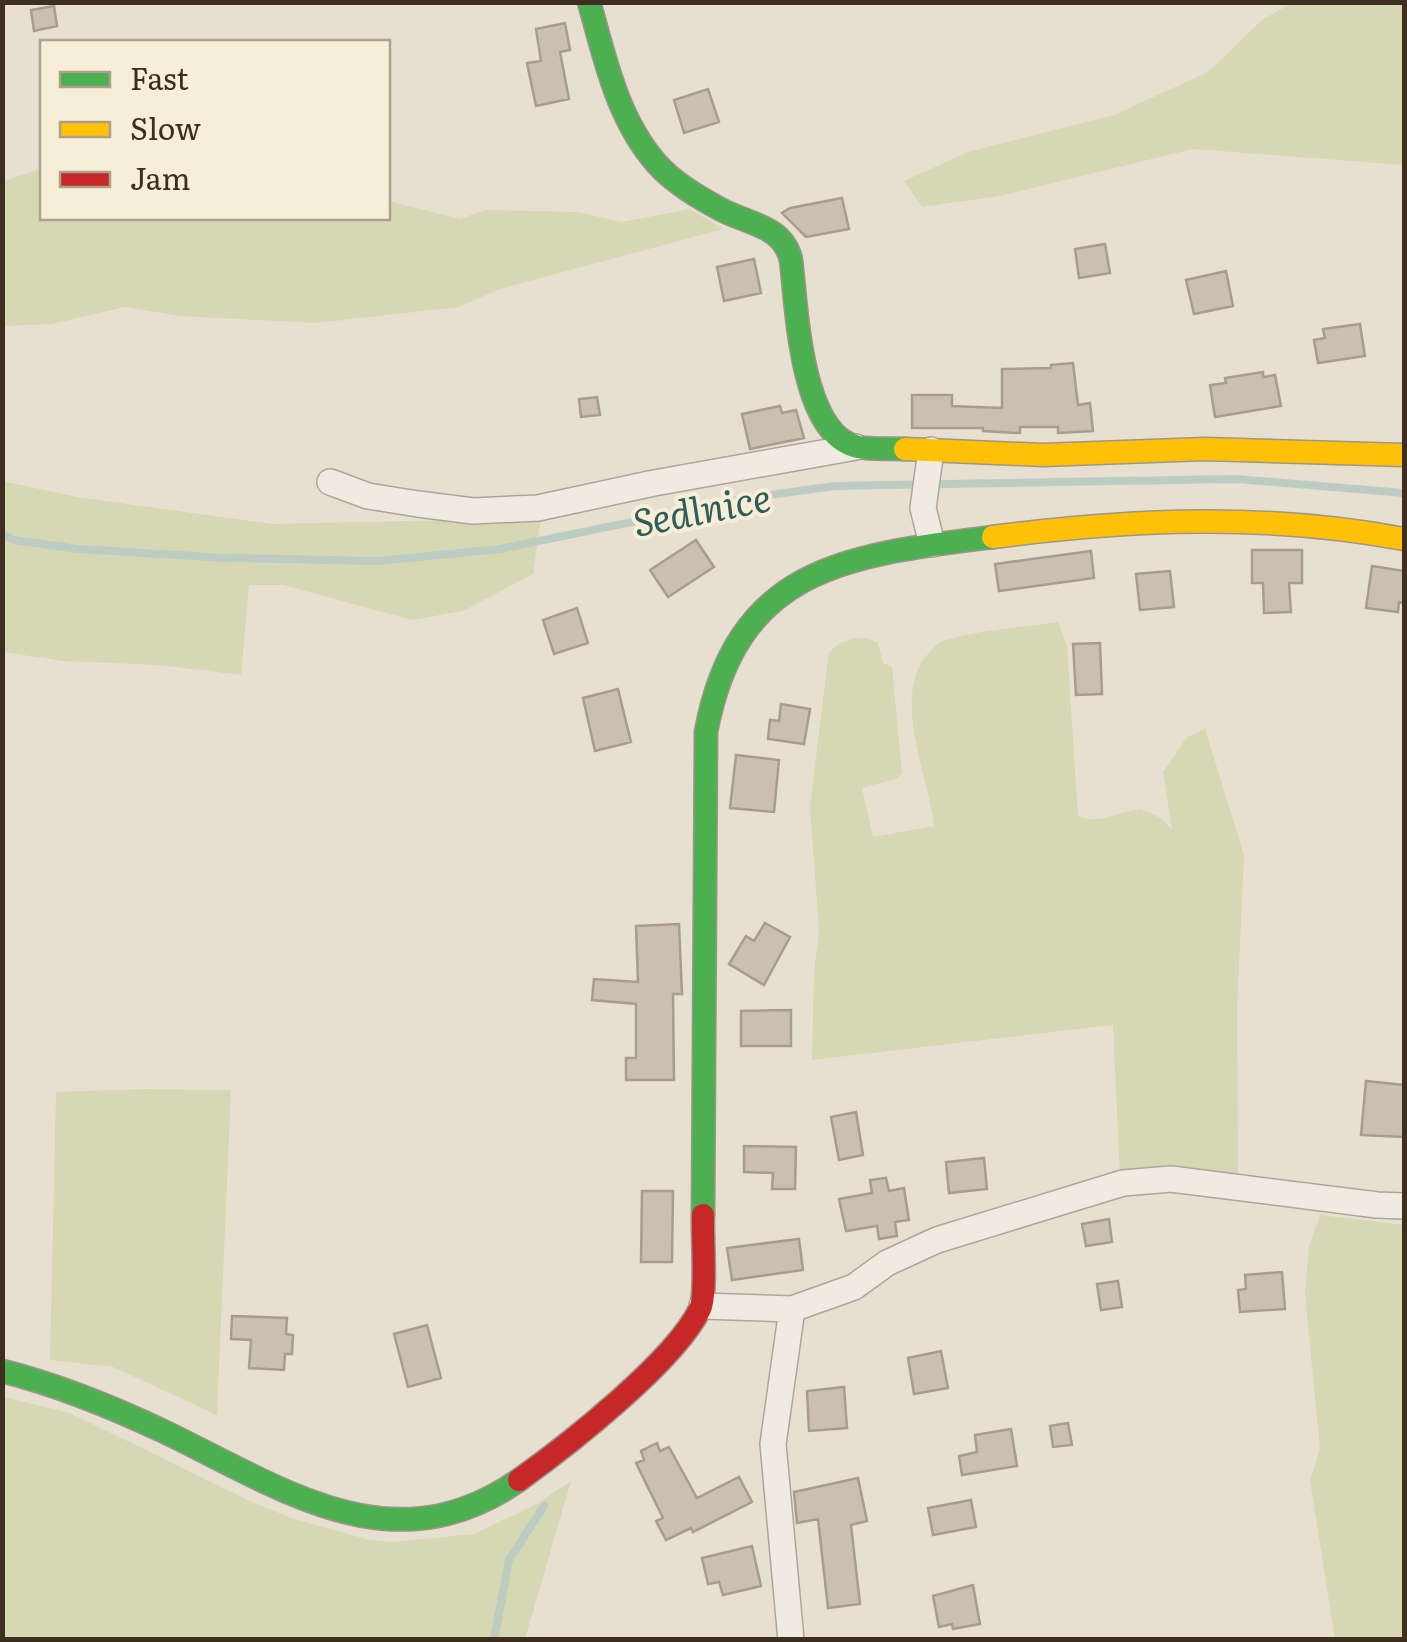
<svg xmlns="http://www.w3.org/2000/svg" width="1407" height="1642" font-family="Literata,serif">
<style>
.green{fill:#d6d7b3}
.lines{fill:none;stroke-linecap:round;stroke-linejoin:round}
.stream{stroke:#bcccc2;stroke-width:8}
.building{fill:#cbbfb2;stroke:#a89c90;stroke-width:2.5}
.street-casing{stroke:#ada599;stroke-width:28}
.fast-casing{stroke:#9c958a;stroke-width:25}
.slow-casing{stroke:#9c958a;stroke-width:25}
.jam-casing{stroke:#9c958a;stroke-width:25}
.street{stroke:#efebe3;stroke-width:25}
.fast{stroke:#4caf50;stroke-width:22}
.slow{stroke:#ffc107;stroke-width:22}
.jam{stroke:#c62828;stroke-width:22}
.labels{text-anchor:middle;stroke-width:8;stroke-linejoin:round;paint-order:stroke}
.water-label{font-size:38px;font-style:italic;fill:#2f5d5a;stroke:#f7eed8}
</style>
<rect width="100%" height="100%" fill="#e7e0d1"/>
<!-- green -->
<path class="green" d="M1292,3H1404V165L1193,149L999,196L922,207L904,181L968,152L1114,115L1208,72L1262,20Z
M42,168V218H388V201L460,219L485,210L577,212L622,222L690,209L723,229L500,289L459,307L316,323L180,316L125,307L52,324L3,326L2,182Z
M2,481L77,497L272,524L541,518L533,574L463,611L412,620L283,585H249L241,675L159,665L63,661L3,652Z
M1058,622L1067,645L1078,816C1100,826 1118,811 1140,809L1161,818L1172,829L1163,772L1187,737L1205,729L1244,855L1237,1010L1238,1175L1120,1176L1113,1025L812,1060L814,971L819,930L810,807L829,652C843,639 861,633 878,643L883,663L892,667L902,773L898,778L862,788L873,837L934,826C929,778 891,696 927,655C932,650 937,643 944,641C975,630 1025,627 1058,622Z
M146,1089L231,1090L217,1415L113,1367L50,1360L56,1092Z
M1320,1215L1404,1225V1639H1335L1310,1481L1320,1449L1305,1294L1309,1246Z
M3,1397L70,1413L250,1501L291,1518L370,1540L392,1542L474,1534L537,1504L571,1481L525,1639H3Z"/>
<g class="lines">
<!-- stream -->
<path class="stream" d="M2,534L14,540L78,549L227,558L378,561L500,549L748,498L835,486L1236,479L1404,493
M494,1640L509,1560L544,1506"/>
</g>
<!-- building -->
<path class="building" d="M54,6L57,26L34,31L31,10Z
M565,23L570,50L560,52L569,99L536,106L527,63L541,61L536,29Z
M708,89L719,122L684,133L674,100Z
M842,198L849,229L806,237L782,213L790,208Z
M1105,244L1110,273L1079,278L1075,249Z
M754,259L761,293L724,301L717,267Z
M1226,271L1233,306L1194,314L1186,280Z
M1360,324L1365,356L1318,363L1314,340L1325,338L1323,329Z
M1073,363L1078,405L1090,403L1093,431L1058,433V427H1020V433L983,431V428H912V395H952V406L1002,408V369L1051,368V365Z
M1263,372V377L1275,375L1281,406L1215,417L1210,385L1226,383L1225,378Z
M597,397L600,415L581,417L579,399Z
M780,406L782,413L796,410L804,438L750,449L742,414Z
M696,540L714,567L668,597L650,570Z
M1252,550H1302V583H1289L1291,612L1264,613L1263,583H1252Z
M1091,551L1094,578L999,591L995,564Z
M1372,566L1404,571V603L1399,602L1398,612L1366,608Z
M1170,571L1174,607L1140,610L1136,574Z
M577,608L588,643L554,654L543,620Z
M1100,643L1102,694L1076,695L1073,644Z
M618,689L631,742L595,751L583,698Z
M781,704L810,709L804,744L768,739L770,720L779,721Z
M736,755L779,760L774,812L730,808Z
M765,923L790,937L764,985L729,964L746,936L754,941Z
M679,924L682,994H673L674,1080H626V1058H636V1004L592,1000L594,979L638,982L636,926Z
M791,1010V1046H741V1011Z
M1366,1081L1404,1085V1137L1361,1135Z
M856,1112L863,1155L839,1160L831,1117Z
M744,1146L796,1147L795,1189H772L773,1173L744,1172Z
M984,1158L987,1189L949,1193L946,1162Z
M886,1178L889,1191L904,1188L909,1220L895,1222L897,1236L879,1239L877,1226L846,1231L839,1199L872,1193L870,1180Z
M642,1191H673L672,1262H641Z
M1109,1219L1112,1242L1086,1246L1082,1224Z
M799,1239L803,1270L732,1280L727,1248Z
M1282,1272L1285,1309L1240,1312L1238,1290L1246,1289L1245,1275Z
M1118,1281L1122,1307L1101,1310L1097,1284Z
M232,1316L287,1318L286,1334L293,1335L292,1354H285L284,1370L249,1368L251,1340L231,1339Z
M427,1325L441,1378L408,1387L394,1334Z
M941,1351L948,1388L914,1394L908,1358Z
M844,1387L847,1428L809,1431L807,1391Z
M1068,1423L1072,1445L1053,1447L1050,1426Z
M1011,1429L1017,1466L962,1475L959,1456L977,1452L975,1435Z
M657,1443L660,1451L669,1447L697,1498L739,1477L752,1502L693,1532L691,1528L666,1540L656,1521L663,1518L636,1463L644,1460L641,1451Z
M858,1478L867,1521L851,1525L860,1604L828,1608L818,1519L797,1523L794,1492Z
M971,1500L976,1527L933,1535L928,1508Z
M752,1546L761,1586L723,1595L719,1582L708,1584L702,1558Z
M973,1585L980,1624L953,1629L952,1624L939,1627L933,1596Z"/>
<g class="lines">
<!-- street casing -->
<g class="street-casing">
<path id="street" d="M931,450L923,508L932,544
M330,482L368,496L418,504L473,511L538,508L654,483L856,447
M702,1306L792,1309L854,1287L887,1263L937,1240L1123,1183L1171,1179L1377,1205L1404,1206
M791,1640L773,1444L792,1309"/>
</g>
<!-- fast casing -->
<g class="fast-casing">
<path id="fast" d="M589,2C605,58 617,119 657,164C674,183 698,197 720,209C747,224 783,225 791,260C797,308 800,435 858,447C873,450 890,448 905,449
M703,1215L706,732C737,566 848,555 993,537
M2,1371C59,1385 112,1407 165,1432C283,1489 393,1568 519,1480"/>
</g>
<!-- slow casing -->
<g class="slow-casing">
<path id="slow" d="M905,449L1043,455L1205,449L1404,455
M993,537C1131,519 1266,513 1404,539"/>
</g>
<!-- jam casing -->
<g class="jam-casing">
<path id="jam" d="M519,1480C568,1445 675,1361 700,1309C707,1295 702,1234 703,1215"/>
</g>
<!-- street -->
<use href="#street" class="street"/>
<!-- fast -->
<use href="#fast" class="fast"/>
<!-- slow -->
<use href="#slow" class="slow"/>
<!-- jam -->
<use href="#jam" class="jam"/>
</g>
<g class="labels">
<!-- water labels -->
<g class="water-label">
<text transform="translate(702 511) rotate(-11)" y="13">Sedlnice</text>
</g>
</g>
<!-- border -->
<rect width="1407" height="1642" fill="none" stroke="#3d2e20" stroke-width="10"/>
<!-- legend -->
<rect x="40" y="40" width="350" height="180" fill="#f7eed8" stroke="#ada18e" stroke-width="2.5"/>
<rect x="60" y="72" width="50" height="15" fill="#4caf50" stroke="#ada18e" stroke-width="2.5"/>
<text x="130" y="90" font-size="30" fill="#3d2e20">Fast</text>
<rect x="60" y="122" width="50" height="15" fill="#ffc107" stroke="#ada18e" stroke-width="2.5"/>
<text x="130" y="140" font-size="30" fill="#3d2e20">Slow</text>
<rect x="60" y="172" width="50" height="15" fill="#c62828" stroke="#ada18e" stroke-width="2.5"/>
<text x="130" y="190" font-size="30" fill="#3d2e20">Jam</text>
</svg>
